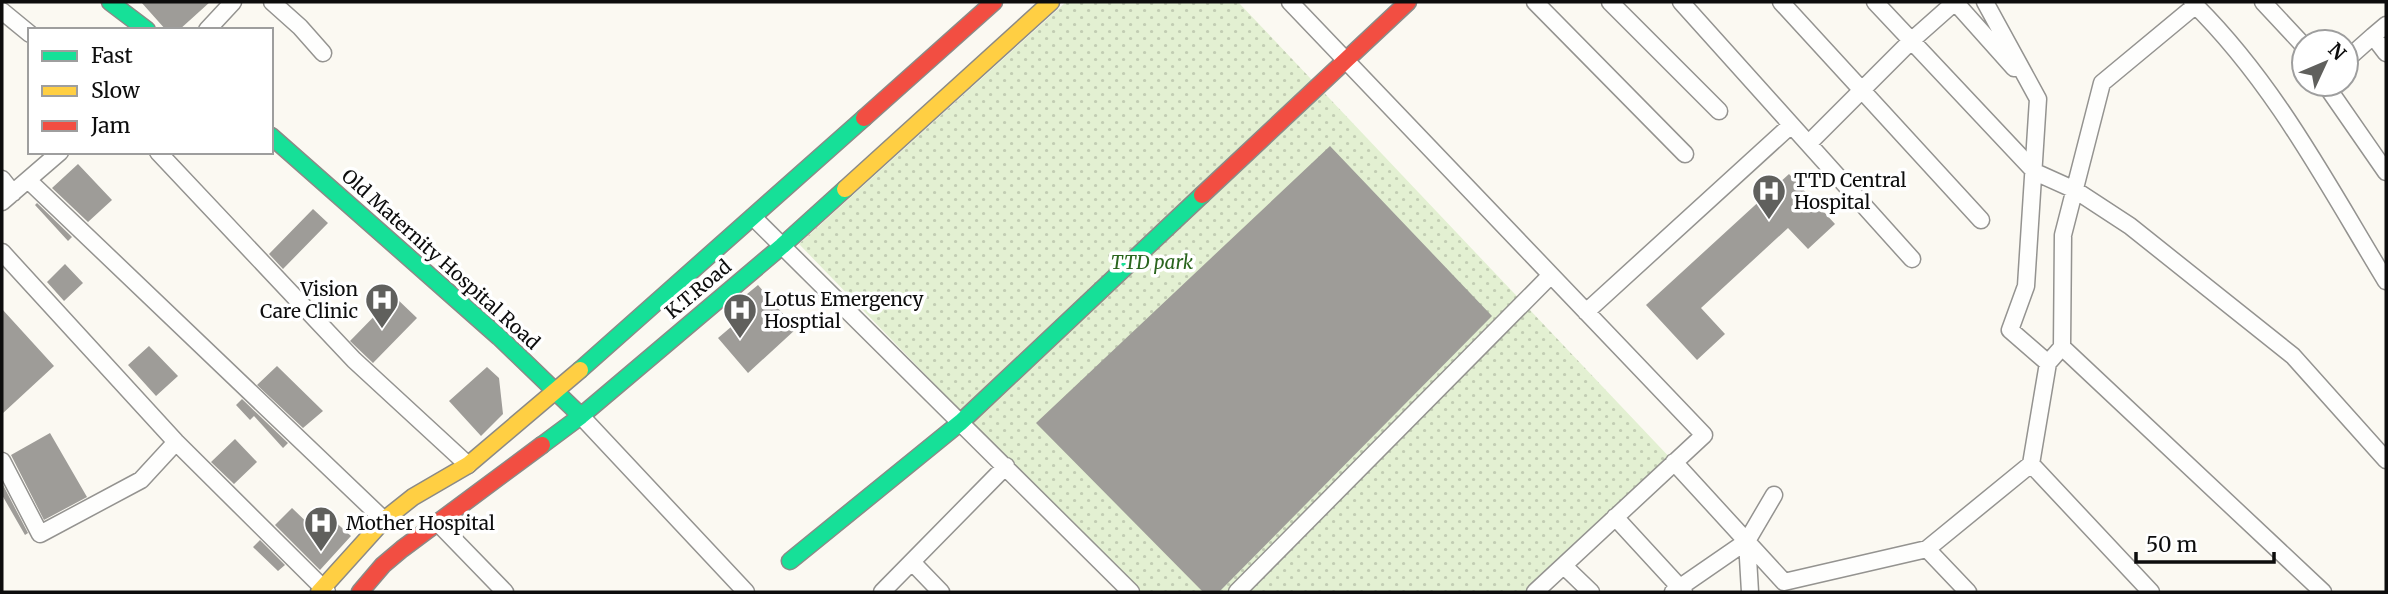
<svg xmlns="http://www.w3.org/2000/svg" width="2388" height="594" font-family="Merriweather,serif">
<style>
.grass{fill:url(#grass-dots)}
.building{fill:#9e9c98}
.lines{fill:none;stroke-linecap:round;stroke-linejoin:round}
.street-casing{stroke:#949390;stroke-width:19}
.fast-casing{stroke:#8b8a87;stroke-width:19}
.slow-casing{stroke:#8b8a87;stroke-width:19}
.jam-casing{stroke:#8b8a87;stroke-width:19}
.street{stroke:#fefefd;stroke-width:16}
.fast{stroke:#16e098;stroke-width:16}
.slow{stroke:#ffcf43;stroke-width:16}
.jam{stroke:#f24e42;stroke-width:16}
.labels{text-anchor:middle;stroke-width:7;stroke-linejoin:round;paint-order:stroke}
.poi-label{font-size:19px;fill:#0d0d0d;stroke:#fff;text-anchor:start}
.street-label{font-size:19px;fill:#0d0d0d;stroke:#fff}
.park-label{font-size:19px;font-style:italic;fill:#2a651e;stroke:#fff}
</style>
<defs>
<pattern id="grass-dots" width="8" height="8" patternUnits="userSpaceOnUse" patternTransform="scale(1.75)"><rect width="8" height="8" fill="#e3f0d2"/><path d="M2 2h.1M6 6h.1" fill="none" stroke="#c2cdb3" stroke-width="1.8" stroke-linecap="round"/></pattern>
</defs>
<rect width="100%" height="100%" fill="#fbf9f2"/>
<!-- grass -->
<path class="grass" d="M1066,2H1238L1674,462L1535,592H1136L799,244Z"/>
<!-- building -->
<path class="building" d="M141,2H210L179,30H166Z
M1330,146L1492,316L1219,592H1203L1036,423Z
M78,164L112,200L88,222L52,188Z
M1789,174L1835,224L1808,249L1788,228L1701,308L1725,334L1697,360L1646,305Z
M37,203L72,237L68,241L35,205Z
M313,209L328,223L283,269L269,254Z
M65,264L83,283L64,301L47,282Z
M758,285L796,329L748,373L718,338L751,310L741,299Z
M394,296L417,318L373,363L350,341Z
M2,309L54,366L2,414Z
M149,346L178,376L156,396L128,365Z
M277,366L323,411L303,428L257,385Z
M487,367L499,378L503,414L481,436L449,401Z
M242,399L288,443L283,448L254,416L250,420L236,405Z
M50,433L87,497L44,520L11,455Z
M235,439L257,462L234,484L211,462Z
M2,483L28,533L25,535L2,495Z
M292,508L318,533L331,518L351,536L320,570L275,525Z
M260,540L285,565L278,571L253,547Z"/>
<g class="lines">
<!-- street casing -->
<g class="street-casing">
<path id="street" d="M272,2L300,27L323,53
M1290,2L1704,435L1535,592
M1535,2L1685,154
M1610,2L1719,111
M1681,2L1912,259
M1781,2L1981,220
M1875,2L2035,172L2075,190L2130,226L2293,356L2386,460
M1955,2L2014,68
M1985,2L2038,99L2026,286L2010,330L2048,363L2062,347L2063,235L2102,83L2196,5
M2192,2C2274,82 2327,184 2386,281
M2263,2L2304,46
M2,11L30,34
M2386,25L2373,36L2386,53
M207,30L233,2
M2346,60L2373,36
M2325,84L2386,172
M1809,143L1911,41L1955,2
M158,152L354,360L468,465
M2,179L13,193
M28,180L384,520
M2,202L60,152
M753,217L1131,592
M2,252L176,442L327,592
M1586,312L1791,125
M2062,347L2323,592
M581,416L746,592
M2,461L40,534L141,480L176,442
M1674,462L1784,582L1927,549
M2031,464L2151,592
M1615,517L1684,592
M437,522L505,592
M1747,541L1750,592
M912,562L941,592
M1564,566L1591,592
M882,592L1006,466
M1237,592L1551,275
M1673,592L1747,541L1774,495
M1968,592L1927,549L2031,464L2048,363"/>
</g>
<!-- fast casing -->
<g class="fast-casing">
<path id="fast" d="M110,2L147,30
M271,136L499,337L581,416
M580,370L864,118
M542,445L581,416L782,246L845,189
M790,561L961,422L1202,195"/>
</g>
<!-- slow casing -->
<g class="slow-casing">
<path id="slow" d="M845,189L1051,2
M319,592L384,520L413,497L468,465L580,370"/>
</g>
<!-- jam casing -->
<g class="jam-casing">
<path id="jam" d="M864,118L994,2
M1202,195L1408,2
M360,592L383,565L402,549L542,445"/>
</g>
<!-- street -->
<use href="#street" class="street"/>
<!-- fast -->
<use href="#fast" class="fast"/>
<!-- slow -->
<use href="#slow" class="slow"/>
<!-- jam -->
<use href="#jam" class="jam"/>
</g>
<!-- icons -->
<defs>
<g id="hospital-pin" transform="scale(1.75)"><path d="M0 17L-7.5 6A9.5 9.5 0 1 1 7.5 6Z" fill="#60605d" stroke="#fff"/><path d="M-5-5h3v3.5h4V-5h3V5h-3V1.5h-4V5h-3Z" fill="#fff"/></g>
</defs>
<g fill-rule="evenodd">
<use href="#hospital-pin" x="1769" y="191"/>
<use href="#hospital-pin" x="382" y="300"/>
<use href="#hospital-pin" x="740" y="310"/>
<use href="#hospital-pin" x="321" y="523"/>
</g>
<g class="labels">
<!-- poi labels -->
<g class="poi-label">
<text x="1794" y="187">TTD Central<tspan x="1794" dy="22">Hospital</tspan></text>
<text x="358" y="296" text-anchor="end">Vision<tspan x="358" dy="22">Care Clinic</tspan></text>
<text x="764" y="306">Lotus Emergency<tspan x="764" dy="22">Hosptial</tspan></text>
<text x="346" y="530">Mother Hospital</text>
</g>
<!-- street labels -->
<g class="street-label">
<text transform="translate(441 259) rotate(42)" y="7">Old Maternity Hospital Road</text>
<text transform="translate(698 289) rotate(-40)" y="7">K.T.Road</text>
</g>
<!-- park labels -->
<g class="park-label">
<text x="1152" y="269">TTD park</text>
</g>
</g>
<!-- border -->
<rect width="2388" height="594" fill="none" stroke="#0d0d0d" stroke-width="7"/>
<!-- legend -->
<rect x="28" y="28" width="245" height="126" fill="#ffffff" stroke="#9e9e9e" stroke-width="2"/>
<rect x="42" y="51" width="35" height="10" fill="#16e098" stroke="#9e9e9e" stroke-width="2"/>
<text x="91" y="63" font-size="21" fill="#0d0d0d">Fast</text>
<rect x="42" y="86" width="35" height="10" fill="#ffcf43" stroke="#9e9e9e" stroke-width="2"/>
<text x="91" y="98" font-size="21" fill="#0d0d0d">Slow</text>
<rect x="42" y="121" width="35" height="10" fill="#f24e42" stroke="#9e9e9e" stroke-width="2"/>
<text x="91" y="133" font-size="21" fill="#0d0d0d">Jam</text>
<!-- north arrow -->
<g transform="translate(2325 63) rotate(46)"><circle r="33" fill="#ffffff" stroke="#9e9e9e" stroke-width="2"/>
<path d="M0-5L12 26L0 18L-12 26Z" fill="#60605d"/>
<text y="-10" font-size="19" font-weight="bold" text-anchor="middle" fill="#0d0d0d">N</text>
</g>
<!-- scale -->
<path d="M2136 552v10h138v-10" fill="none" stroke="#0d0d0d" stroke-width="3.5"/>
<text x="2146" y="552" font-size="21" fill="#0d0d0d" stroke="#ffffff" stroke-width="5" paint-order="stroke">50 m</text>
</svg>
